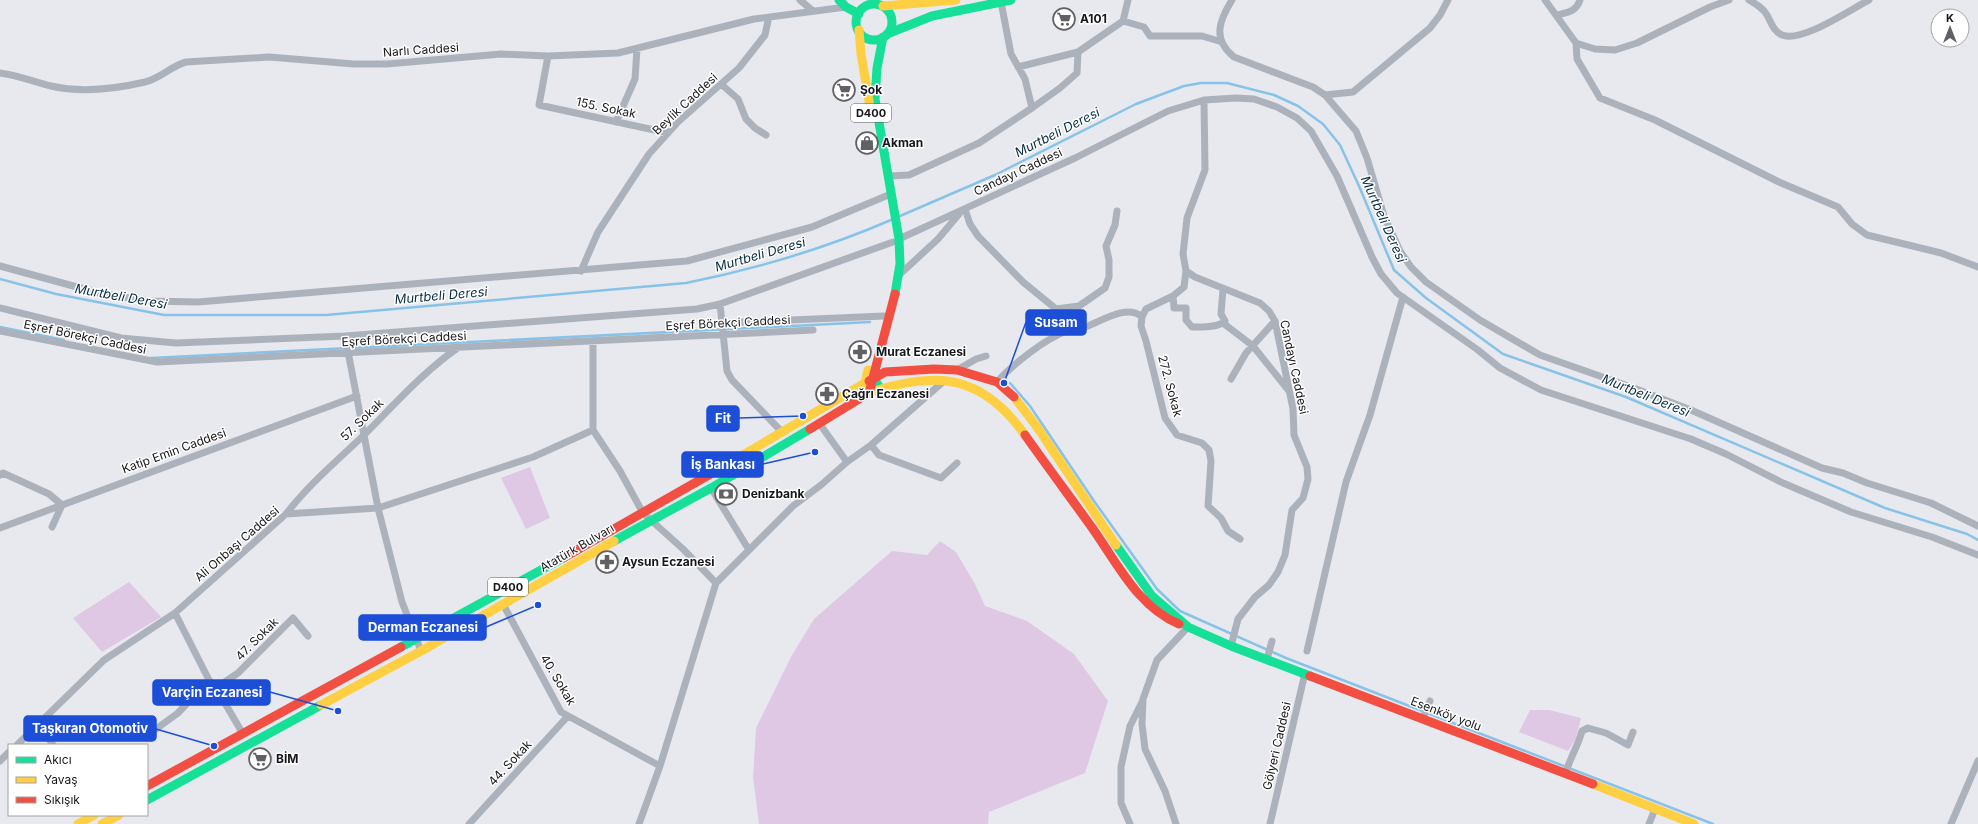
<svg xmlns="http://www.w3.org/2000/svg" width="1978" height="824" font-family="Inter,sans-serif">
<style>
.green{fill:#dfc8e3}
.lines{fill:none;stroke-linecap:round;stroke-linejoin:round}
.stream{stroke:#87c3e8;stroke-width:2.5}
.street{stroke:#acb2bc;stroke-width:7}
.fast{stroke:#16e098;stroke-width:9}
.slow{stroke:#ffcf43;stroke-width:9}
.jam{stroke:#f24e42;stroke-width:9}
.labels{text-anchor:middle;stroke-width:3;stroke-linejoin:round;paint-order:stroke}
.shield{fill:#fff;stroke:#5d5d5f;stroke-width:1}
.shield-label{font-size:11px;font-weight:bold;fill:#17171b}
.poi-label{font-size:12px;font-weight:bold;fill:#17171b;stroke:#fff;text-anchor:start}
.street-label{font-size:12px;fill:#17171b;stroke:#fff}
.water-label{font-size:13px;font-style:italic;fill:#052d41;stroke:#fff}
.leader{fill:none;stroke:#1d4ed8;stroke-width:1.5}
.callout-dot{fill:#1d4ed8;stroke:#fff;stroke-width:1.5}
.callout{fill:#1d4ed8;stroke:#1d4ed8;stroke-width:1.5}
.callout-label{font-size:13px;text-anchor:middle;font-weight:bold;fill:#fff}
</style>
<rect width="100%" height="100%" fill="#e8e9ef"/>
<!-- green -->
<path class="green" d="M530,467L550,518L526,529L501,478Z
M940,541L956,552L975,584L985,606L1027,621L1074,654L1108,701L1085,773L989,812L988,824H759L753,777L756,728L792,655L814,619L892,551L927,555Z
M129,582L161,617L102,652L73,618Z
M1530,710H1549L1581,718L1576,738L1568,751L1519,732Z"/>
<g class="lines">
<!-- stream -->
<path class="stream" d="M900,216L995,175L1136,104L1184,86L1201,83H1227L1274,95L1298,106L1323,124L1340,145L1359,186L1394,270L1426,298L1503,354L1626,397L1885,508L1967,534L1978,540
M0,279L56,294L164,315H326L686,283C756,269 826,248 891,220
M0,327L64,340
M151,358L870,322
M1010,383L1030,406L1094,501L1157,589L1180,611L1286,658L1713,824"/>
<!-- street -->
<path class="street" d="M800,0L813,11
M1232,0C1219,21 1212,39 1234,57L1313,87L1325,95L1353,92L1430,28L1440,15L1448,0
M1545,0L1576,43L1595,49L1615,50L1637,43L1710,7L1729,0
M1749,0C1756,4 1763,8 1767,15C1771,22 1773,31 1782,35C1802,43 1851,9 1869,0
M1557,15C1568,12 1576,12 1580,0
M1123,21L1144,27L1150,36H1202L1222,42
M1576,43L1577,59L1600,98L1655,120L1779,182L1838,207L1852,224L1867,235L1941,253L1978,267
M548,56L539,105L668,133
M1018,67L1078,52L1123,21L1128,0
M0,73C17,75 34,82 51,86C81,93 115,89 145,82C161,78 171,66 186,62L269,57L354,64H387L501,54L548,56L618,53L754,19L846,7
M721,84L738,99L746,119L755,128L766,135
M1325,95L1356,131L1367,158L1384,216L1400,251L1411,267L1426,282L1480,320L1540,355L1631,387L1691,410L1822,468L1843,473L1867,483L1931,503L1978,526
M1204,100L1205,170L1187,218L1183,254L1186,271L1195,277L1260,303L1269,311L1275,321L1293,409L1294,435L1307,467L1308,479L1303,498L1292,510L1285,555L1278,572L1269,585L1255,597L1238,619L1231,646
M1032,108L1060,88L1077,73L1078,52
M616,122L635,79L637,49
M889,176L909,175L979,143L1032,108L1025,79L1011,54L1001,2
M965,209L970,224L978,236L1023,282L1056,309L1079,306L1105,288L1109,277V260L1106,246L1115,225L1117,211
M899,239L1075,158L1168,111L1204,100L1236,98L1254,99L1277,107L1297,118L1311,131L1337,176L1372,257L1381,274L1397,293L1478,350L1500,368L1541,390L1691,439L1726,454L1783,483L1851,512L1932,537L1978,555
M0,266L99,293L148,301L198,302L687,261L812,227L886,196
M581,271L598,232L649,154L678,122L739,68L765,35L768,21L767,18
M1186,271L1184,287L1173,296L1146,309L1142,317L1141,326L1146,341L1165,418L1177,435L1202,443L1209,450L1211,461L1208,506L1221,518L1228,531L1240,539
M898,276L938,239L959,214
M1173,296L1174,308H1186V320L1192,327C1202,327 1218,328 1225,321L1221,314L1223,289
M720,304L727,371L732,380L782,432
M0,308L121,338L176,343L345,336L697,309L720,304L893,242
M723,323L884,316
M1223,323L1253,346L1289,391
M0,331L157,362L813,330
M345,336L378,508L402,602L421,651
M957,370L976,359L986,356
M1231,379L1246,353L1275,321
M997,382C1012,365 1046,338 1067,331C1074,329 1081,329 1088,326C1103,320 1128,304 1142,317
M819,423L847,462
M593,430L620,471L643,513L683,549L716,583
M871,445L879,455L941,478L957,463
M0,475L3,473L49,494L62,505L52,527
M711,488L749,550
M286,514C309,484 338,460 365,434C395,404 424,371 459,347
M0,528L357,396
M503,604L561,712L660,766
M175,613L209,680L216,688L243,734
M1307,651L1346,482L1370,415L1403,297
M1267,659L1272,641
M216,688L238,673L293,618L308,636
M1423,718L1430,701
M39,724L53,745
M156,729L178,713L209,680
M17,745L104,660L175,613L286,514L378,508L533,457L593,430V341
M0,761L9,752
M1566,772C1570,758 1578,746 1582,731L1588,728L1606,733L1628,745L1633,732
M469,824L568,716
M639,824L660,766L716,583L793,506L821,485L847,462L871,445L944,381
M1130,824L1121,803V767L1130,726L1142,702
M1176,824L1165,791L1145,749L1142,724L1143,699L1157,660L1188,627
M1270,824L1305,673
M1649,824L1655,809
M1951,824L1978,761"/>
<!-- fast -->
<path class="fast" d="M839,0L846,7L859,14
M856 22a18 18 0 1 1 36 0a18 18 0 1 1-36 0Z
M887,34L932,16L1011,0
M883,37L877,68L875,99L899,239L900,264L895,294
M870,374L881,389
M614,541L711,488L810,429
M1116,545L1152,596L1188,627L1231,646L1310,676
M401,647L563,558
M147,800L321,705"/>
<!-- slow -->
<path class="slow" d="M883,6L956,0
M859,30L861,54L870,107
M875,391C940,370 984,377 1025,435
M1014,397L1037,427L1116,545
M721,468L865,383L868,370
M321,705L421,651L614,541
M1593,784L1694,824
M78,824L94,815
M102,824L119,815"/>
<!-- jam -->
<path class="jam" d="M869,381L885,372L934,369L957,370L997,382L1014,397
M810,429L869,393L895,294
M1025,435C1047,466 1070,497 1093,529C1117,563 1138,607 1179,624
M563,558L721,468
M1310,676L1593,784
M147,786L401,647"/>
</g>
<!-- icons -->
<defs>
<g id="supermarket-ring" transform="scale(1.15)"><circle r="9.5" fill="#fff" stroke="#606065" stroke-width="1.5"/><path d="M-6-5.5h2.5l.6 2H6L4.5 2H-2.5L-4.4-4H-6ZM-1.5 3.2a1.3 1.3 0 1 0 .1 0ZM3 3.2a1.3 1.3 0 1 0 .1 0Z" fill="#606065"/></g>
<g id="shop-ring" transform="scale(1.15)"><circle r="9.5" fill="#fff" stroke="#606065" stroke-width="1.5"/><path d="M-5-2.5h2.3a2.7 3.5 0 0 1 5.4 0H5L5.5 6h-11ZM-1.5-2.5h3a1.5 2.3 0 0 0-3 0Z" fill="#606065"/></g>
<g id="pharmacy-ring" transform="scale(1.15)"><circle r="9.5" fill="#fff" stroke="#606065" stroke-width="1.5"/><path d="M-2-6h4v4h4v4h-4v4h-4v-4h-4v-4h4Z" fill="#606065"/></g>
<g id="bank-ring" transform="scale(1.15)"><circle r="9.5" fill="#fff" stroke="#606065" stroke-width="1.5"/><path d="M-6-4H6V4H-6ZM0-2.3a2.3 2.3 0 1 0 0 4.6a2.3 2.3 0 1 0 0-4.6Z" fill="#606065"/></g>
</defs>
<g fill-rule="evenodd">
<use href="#supermarket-ring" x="1064" y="19"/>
<use href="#supermarket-ring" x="844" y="90"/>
<use href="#shop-ring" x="867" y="143"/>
<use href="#pharmacy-ring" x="860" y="352"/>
<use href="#pharmacy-ring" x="827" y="394"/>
<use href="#bank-ring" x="726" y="494"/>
<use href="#pharmacy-ring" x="607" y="562"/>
<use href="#supermarket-ring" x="260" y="759"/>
</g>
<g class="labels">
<!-- shield labels -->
<g class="shield">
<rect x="851" y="104" width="40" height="18" rx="3"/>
<rect x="488" y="578" width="40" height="18" rx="3"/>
</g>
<g class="shield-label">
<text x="871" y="117">D400</text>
<text x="508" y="591">D400</text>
</g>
<!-- poi labels -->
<g class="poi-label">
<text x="1080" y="23">A101</text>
<text x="860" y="94">Şok</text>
<text x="882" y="147">Akman</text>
<text x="876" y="356">Murat Eczanesi</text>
<text x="842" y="398">Çağrı Eczanesi</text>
<text x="742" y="498">Denizbank</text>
<text x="622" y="566">Aysun Eczanesi</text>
<text x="276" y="763">BİM</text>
</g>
<!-- street labels -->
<g class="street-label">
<text transform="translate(421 50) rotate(-4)" y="4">Narlı Caddesi</text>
<text transform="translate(685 104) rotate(-43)" y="4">Beylik Caddesi</text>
<text transform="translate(606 108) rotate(12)" y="4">155. Sokak</text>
<text transform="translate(1018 172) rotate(-25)" y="4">Candayı Caddesi</text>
<text transform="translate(728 323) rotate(-3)" y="4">Eşref Börekçi Caddesi</text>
<text transform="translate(85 337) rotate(12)" y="4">Eşref Börekçi Caddesi</text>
<text transform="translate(404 339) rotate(-3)" y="4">Eşref Börekçi Caddesi</text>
<text transform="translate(1294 367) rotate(78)" y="4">Candayı Caddesi</text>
<text transform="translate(1170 386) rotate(75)" y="4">272. Sokak</text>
<text transform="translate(362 420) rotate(-44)" y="4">57. Sokak</text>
<text transform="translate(174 451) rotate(-20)" y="4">Katip Emin Caddesi</text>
<text transform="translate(237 544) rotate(-41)" y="4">Ali Onbaşı Caddesi</text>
<text transform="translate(577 548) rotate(-30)" y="4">Atatürk Bulvarı</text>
<text transform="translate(257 639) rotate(-45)" y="4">47. Sokak</text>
<text transform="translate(558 680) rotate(59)" y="4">40. Sokak</text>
<text transform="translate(1446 714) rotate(21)" y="4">Esenköy yolu</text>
<text transform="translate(1277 746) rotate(-77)" y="4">Gölyeri Caddesi</text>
<text transform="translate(510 763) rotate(-47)" y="4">44. Sokak</text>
</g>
<!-- water labels -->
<g class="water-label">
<text transform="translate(1057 132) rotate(-27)" y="5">Murtbeli Deresi</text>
<text transform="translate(1384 219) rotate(66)" y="5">Murtbeli Deresi</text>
<text transform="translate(760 254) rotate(-16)" y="5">Murtbeli Deresi</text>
<text transform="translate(441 295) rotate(-5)" y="5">Murtbeli Deresi</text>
<text transform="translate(121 296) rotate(10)" y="5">Murtbeli Deresi</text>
<text transform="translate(1646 395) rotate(22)" y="5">Murtbeli Deresi</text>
</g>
</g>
<!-- callouts -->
<path class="leader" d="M1004 383L1026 322M803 416L739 418M815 452L763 464M538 605L486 627M338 711L270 692M214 746L156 729"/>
<g class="callout-dot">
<circle cx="1004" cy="383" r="4"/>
<circle cx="803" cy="416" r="4"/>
<circle cx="815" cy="452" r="4"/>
<circle cx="538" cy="605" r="4"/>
<circle cx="338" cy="711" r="4"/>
<circle cx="214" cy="746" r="4"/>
</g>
<g class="callout">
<rect x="1026" y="310" width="60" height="25" rx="4"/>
<rect x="707" y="406" width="32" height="25" rx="4"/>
<rect x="682" y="452" width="81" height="25" rx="4"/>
<rect x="359" y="615" width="127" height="25" rx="4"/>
<rect x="153" y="680" width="117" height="25" rx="4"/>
<rect x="24" y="716" width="132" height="25" rx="4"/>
</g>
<g class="callout-label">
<text x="1056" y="327">Susam</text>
<text x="723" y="423">Fit</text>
<text x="723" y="469">İş Bankası</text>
<text x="423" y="632">Derman Eczanesi</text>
<text x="212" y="697">Varçin Eczanesi</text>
<text x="90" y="733">Taşkıran Otomotiv</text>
</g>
<!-- legend -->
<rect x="8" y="744" width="140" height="72" fill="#ffffff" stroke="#a2a2a4"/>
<rect x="16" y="757" width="20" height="6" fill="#16e098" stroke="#a2a2a4"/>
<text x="44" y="764" font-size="12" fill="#17171b">Akıcı</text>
<rect x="16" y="777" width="20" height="6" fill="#ffcf43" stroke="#a2a2a4"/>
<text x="44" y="784" font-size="12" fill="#17171b">Yavaş</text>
<rect x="16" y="797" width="20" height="6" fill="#f24e42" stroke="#a2a2a4"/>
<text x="44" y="804" font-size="12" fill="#17171b">Sıkışık</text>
<!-- north arrow -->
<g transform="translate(1950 28)"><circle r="19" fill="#ffffff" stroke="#a2a2a4"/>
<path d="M0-3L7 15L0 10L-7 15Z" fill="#606065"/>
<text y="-6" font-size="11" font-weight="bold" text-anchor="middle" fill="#17171b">K</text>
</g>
</svg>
